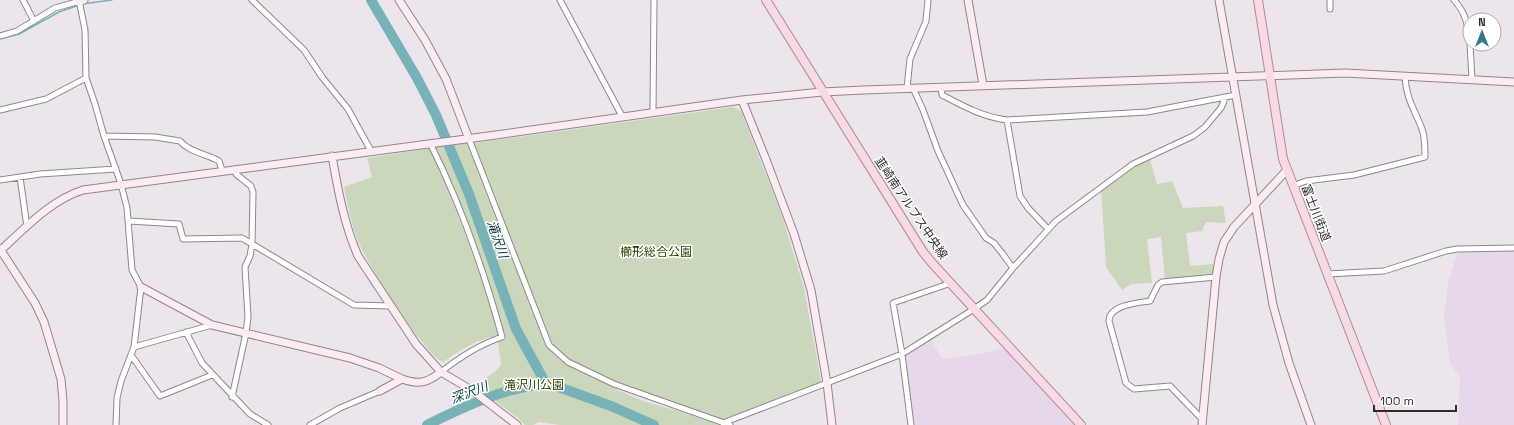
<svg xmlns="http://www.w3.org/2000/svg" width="1514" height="425" font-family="'Space Grotesk','Noto Sans JP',sans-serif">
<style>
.education{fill:#e7d7ea}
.green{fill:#cad7ba}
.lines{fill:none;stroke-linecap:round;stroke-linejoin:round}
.stream{stroke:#76b2b7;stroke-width:1.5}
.river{stroke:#76b2b7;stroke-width:10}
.street-casing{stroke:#8d878d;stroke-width:7}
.secondary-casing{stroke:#8d878d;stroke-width:9}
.primary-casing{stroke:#af8c97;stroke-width:10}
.street{stroke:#fff;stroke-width:5}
.secondary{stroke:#fcecf1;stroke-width:7}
.primary{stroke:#f9d9e3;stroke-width:8}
.labels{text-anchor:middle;stroke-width:3;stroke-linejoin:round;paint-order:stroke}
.street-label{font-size:12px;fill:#2e2b2e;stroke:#fff}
.park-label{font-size:12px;fill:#2e4400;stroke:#fff}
.water-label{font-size:13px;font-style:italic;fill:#013e42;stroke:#fff}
</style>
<rect width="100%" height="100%" fill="#ece5eb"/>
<!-- education -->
<path class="education" d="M1514,251V425H1458L1460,378L1450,363L1444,320L1448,283L1457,254L1461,252Z
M931,339L942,359L974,355L1006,348L1079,425H913L904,357L907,353Z"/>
<!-- green -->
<path class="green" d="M733,107L741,111L782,216L804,288L821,381L820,384L721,420L644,394L607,378L564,357L553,345L511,244L473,145L475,143Z
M467,143L539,328L548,348L555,356L563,362L608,384L620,391L643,401L682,412L719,425H560L539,422L533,425H525L517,417L475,387L498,369L501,364L498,342L506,339C489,274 461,210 435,147Z
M431,148C456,210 481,270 498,335L478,341L459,351L443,362C424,354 368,265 359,243C351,225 348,206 344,187L372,177L367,158Z
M1149,156L1157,184L1172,181L1183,208L1223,206L1226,223L1206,222L1202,231L1186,233L1190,266L1213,264V275L1165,280L1161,237L1147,239L1152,283L1131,284L1122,290L1106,267L1101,187Z"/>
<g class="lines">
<!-- stream -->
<path class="stream" d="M82,4L112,0
M0,39L19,34L59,12L79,5"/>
<!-- river -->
<path class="river" d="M371,0L417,78L436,115L469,194L516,329L546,384
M427,425C461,408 515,382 553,385L611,406L654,425"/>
<!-- street casing -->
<g class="street-casing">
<path id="street" d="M23,0L34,21
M79,0L85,30L86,78L95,104L104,136L121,184L127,208L132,270L141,287L134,347L121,381L117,398L116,425
M252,0L304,50L322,77L348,109L371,151
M560,0L622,116
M1454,0C1466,13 1468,26 1470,42
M1330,9V0
M0,36L17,31L55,8L80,1
M1470,44L1472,79
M941,87L942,95C963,106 983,117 1007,120L1147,112L1236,95
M907,88L910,59L926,21L928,0
M913,88L923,110L938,151L963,205L986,238L994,243L1002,253L1013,268
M0,110L46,99L86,78
M653,112L654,0
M1007,120L1020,196L1028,208L1048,229
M104,136L155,137L180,141C189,152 207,154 219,161L222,170
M469,139L549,345L568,362L614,384L730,425
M430,143C461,205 484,271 502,337C478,345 460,357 441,372
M20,177L27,227
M0,180L40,174L116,169
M1293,186L1306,181L1354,175L1425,157C1425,148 1425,137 1422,129C1414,108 1406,99 1405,76
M129,221L179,224L183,239L242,238L354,305L391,306
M1327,274L1384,271L1446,251L1457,249L1514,248
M186,332L202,363L250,414L268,425
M134,347L212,325
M131,355L160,396L212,375
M232,397L246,333L248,317L245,267L250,256L252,244L253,192L251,186L236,174L235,169
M1203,420L1170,386L1134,389L1126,383L1109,321C1109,305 1137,303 1150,301L1158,285L1162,282L1216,277
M723,423L902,354L974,309L987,300L1013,268L1056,221L1133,164L1193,136L1205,127L1221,108L1224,101V97
M310,425L340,408L380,391
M911,425L902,354L893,303L951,283"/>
</g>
<!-- secondary casing -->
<g class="secondary-casing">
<path id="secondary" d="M399,0L425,40L446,79L469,139
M968,0L983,85
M1219,0L1273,305L1289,363L1311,425
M80,1L84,0
M742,100L765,157L794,234L811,290L827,383L832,425
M332,156C338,190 344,224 358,256L416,344L441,372L473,391L517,425
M0,249L35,303L44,322L61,379L63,401V425
M1,250C25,228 51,200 83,190L496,135L742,100L822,92L864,90L1345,73L1514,82
M141,287L212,325L350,358L379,368L402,379
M380,391L402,379C419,385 427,383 441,372
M1202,425L1216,277L1219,259L1224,242L1234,227L1287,170"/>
</g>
<!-- primary casing -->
<g class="primary-casing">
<path id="primary" d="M766,0L923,252L932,263L1081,425
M1258,0L1283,159L1386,425"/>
</g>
<!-- street -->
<use href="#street" class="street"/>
<!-- secondary -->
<use href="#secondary" class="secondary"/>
<!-- primary -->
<use href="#primary" class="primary"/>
</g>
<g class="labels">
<!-- street labels -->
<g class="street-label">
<text transform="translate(911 208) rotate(56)" y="4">韮崎南アルプス中央線</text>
<text transform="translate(1316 213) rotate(69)" y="4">富士川街道</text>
</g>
<!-- park labels -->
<g class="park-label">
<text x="656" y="256">櫛形総合公園</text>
<text x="534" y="389">滝沢川公園</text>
</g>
<!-- water labels -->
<g class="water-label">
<text transform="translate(498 239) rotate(71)" y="5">滝沢川</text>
<text transform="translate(469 392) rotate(-21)" y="5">深沢川</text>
</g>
</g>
<!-- north arrow -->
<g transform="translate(1482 32)"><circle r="19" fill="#ffffff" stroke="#abaaab"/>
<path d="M0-3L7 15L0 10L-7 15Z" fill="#36778a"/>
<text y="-6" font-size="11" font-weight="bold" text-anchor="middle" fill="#2e2b2e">N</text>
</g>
<!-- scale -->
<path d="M1374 405v6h82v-6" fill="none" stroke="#2e2b2e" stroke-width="2"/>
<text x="1380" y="405" font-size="12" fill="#2e2b2e" stroke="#ffffff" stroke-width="3" paint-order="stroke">100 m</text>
</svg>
